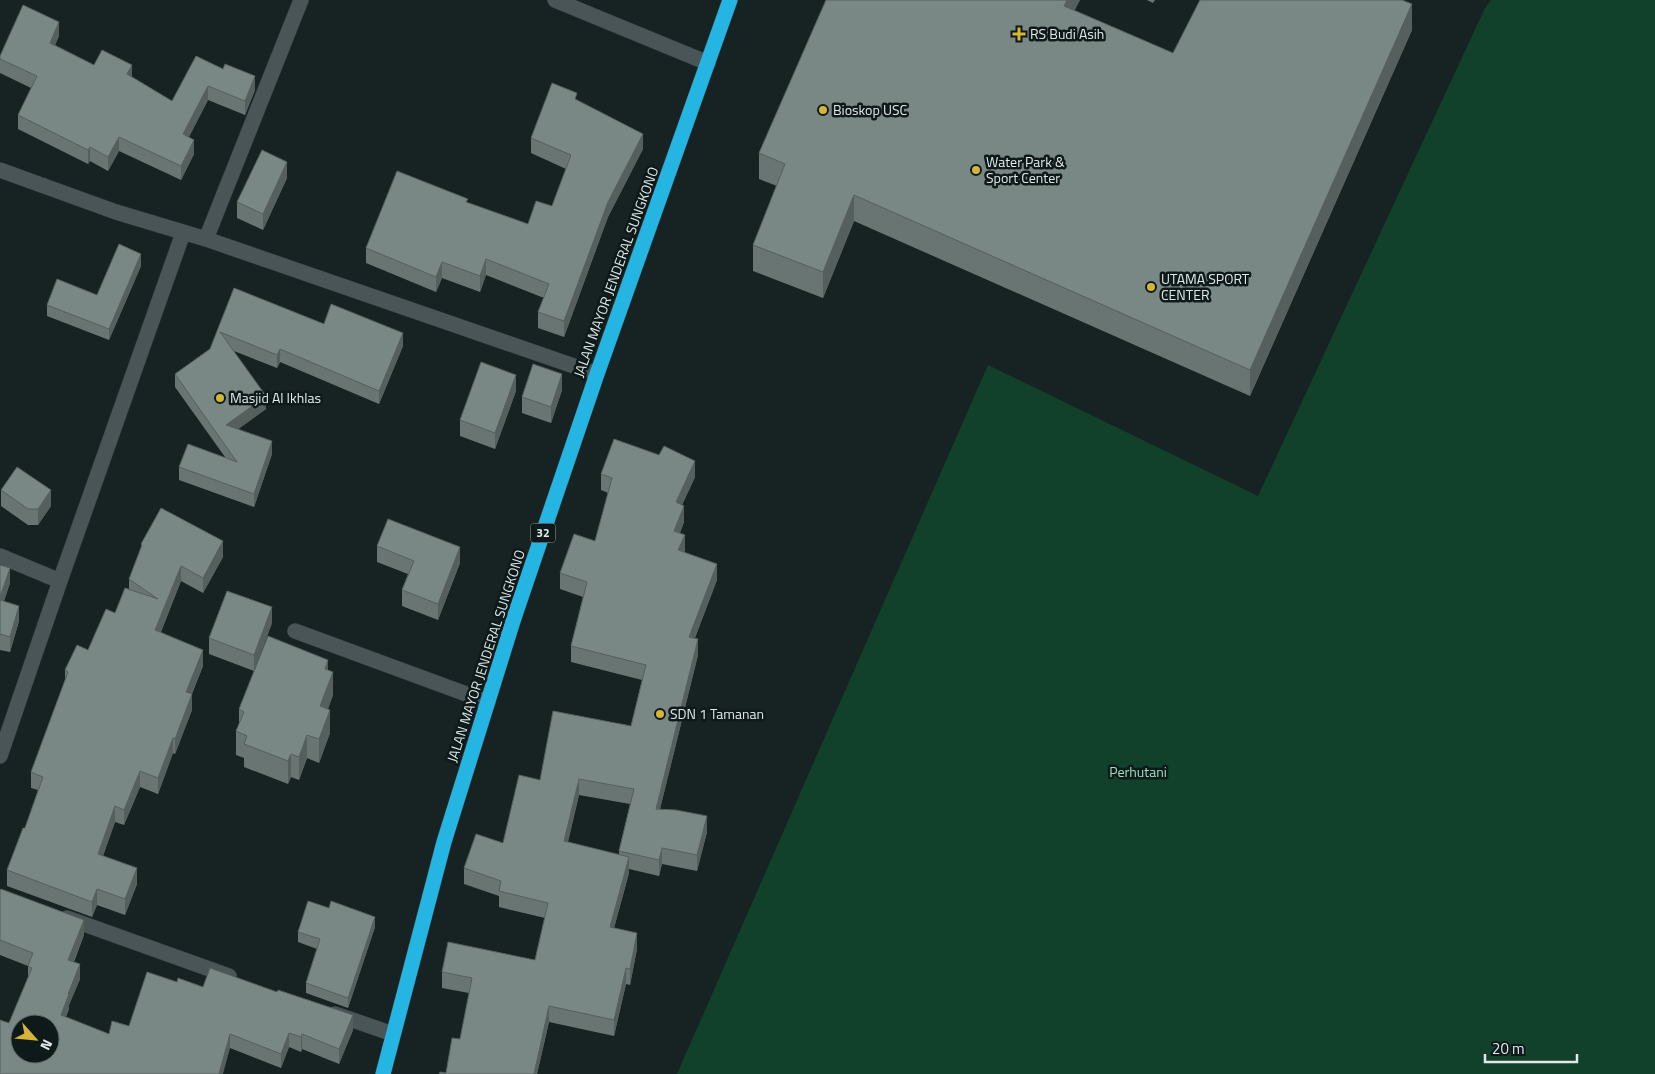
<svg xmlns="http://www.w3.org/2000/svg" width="1655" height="1074" font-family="'Titillium Web',sans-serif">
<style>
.green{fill:#12412b}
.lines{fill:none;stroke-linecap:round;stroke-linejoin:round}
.minor-casing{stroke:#343c3d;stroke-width:16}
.highway-casing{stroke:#343c3d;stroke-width:16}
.minor{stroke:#495557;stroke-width:15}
.highway{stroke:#25b5e2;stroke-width:15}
.wall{fill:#697572;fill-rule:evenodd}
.shaded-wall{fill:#555f5d}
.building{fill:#7a8885;stroke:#555f5d;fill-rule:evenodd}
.poi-dot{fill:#d6b534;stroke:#0e191a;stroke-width:2}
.labels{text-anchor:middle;stroke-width:5;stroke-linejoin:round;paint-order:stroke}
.shield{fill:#0e191a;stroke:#a1aaaa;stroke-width:1}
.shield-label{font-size:12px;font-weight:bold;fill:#e0e8e8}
.poi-label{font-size:14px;fill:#e0e8e8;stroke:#0e191a;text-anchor:start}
.street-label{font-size:14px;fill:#e0e8e8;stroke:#0e191a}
.park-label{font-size:14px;fill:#96e3b9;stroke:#0e191a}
</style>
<rect width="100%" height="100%" fill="#172223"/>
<!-- green -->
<path class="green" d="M1491,0H1655V1074H677L988,365L1258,496L1485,8Z"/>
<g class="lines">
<!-- minor casing -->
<g class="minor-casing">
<path id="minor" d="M555,0L708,63
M0,170L116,212L206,239L597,374
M206,239L301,0
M0,556L60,581
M295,631L488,702
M0,756L60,581L183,233
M67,918L229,976
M335,1014L393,1034"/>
</g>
<!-- highway casing -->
<g class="highway-casing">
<path id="highway" d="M383,1074L444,842L514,618L597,374L730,0"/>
</g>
<!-- minor -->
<use href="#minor" class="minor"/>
<!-- highway -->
<use href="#highway" class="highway"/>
</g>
<!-- wall -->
<path class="wall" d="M826,0H1080L1074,10L1173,53L1412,30L1250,396L854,221L823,298L753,271V245L777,186L759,179V153Z
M1147,0H1155L1153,3Z
M59,36L55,45L94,65L132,77L172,101L196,56L255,90L245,115L208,100L189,137L194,154L181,180L119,151L108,171L90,161L88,164L18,129V115L31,88L0,73V56Z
M577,101L643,149L608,217L564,337L538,328V312L544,298L486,275L480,292L442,278L436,292L366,263V248L468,203L528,224L552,206L566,169L531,153V138Z
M287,178L263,230L237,218V202Z
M141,266L109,340L47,316V305L97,295Z
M234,288L324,324L403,346L379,404L280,362L277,368L234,351L266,409L238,429L272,454L254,507L179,480V467L225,457L175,387V374L210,349Z
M562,390L551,423L522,413V397Z
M516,391L495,449L460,436V420Z
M601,474L695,477L682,505L684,522L680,533L685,551L684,552L717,580L695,638L698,655L660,809L707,832L697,871L662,864L659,876L629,869V873L614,928L637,949L630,985L626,984L614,1036L549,1022L537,1074H439L446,1073L460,1039L469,993L442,988V972L535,960L545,918L499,907V896L464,884V868L503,843L540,780L631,726L642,680L571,662V646L583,597L560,589V573L595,541L608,493L601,490ZM579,795L630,804L619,851V855L568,842Z
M1,490L51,506L38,525H28L1,506Z
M141,544L223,557L203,593L181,581L161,632L203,666L192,694V710L175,754L173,753L158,794L140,787L124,825L115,822L103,856L137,884L125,915L97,905L92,917L7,886V870L25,828L38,790L31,788V772L65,681V670L88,650L115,613L129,589V579L141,549Z
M377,546L460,563L438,620L402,606V590L408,574L377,562Z
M0,565L10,583L4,601L19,621L10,652L0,650Z
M272,623L254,671L209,654V638Z
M328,670L333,695L328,709L330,733L319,763L307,758L299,780L291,777L288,784L244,767V758L236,755V731L239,725V709Z
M0,890L84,935L74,962L80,979L69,1005V1009L66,1017L109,1034L129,1026L177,982L203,987L353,1030L339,1064L302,1049L301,1052L289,1047L281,1068L230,1048L9,1023L28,979V966L0,955Z
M375,927L348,1008L306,993V983L317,949L298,942V932Z"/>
<!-- shaded-wall -->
<path class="shaded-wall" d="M1067,0H1080L1064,32V6Z
M1412,4V30L1250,396V370Z
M59,22V36L50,57V43Z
M132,65V79L127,74Z
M255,76V90L245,115V101Z
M208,86V100L183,148V134Z
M643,134V149L608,217L564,337V321L608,202Z
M119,137V151L108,171V157Z
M194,140V154L181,180V166Z
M90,147V161L88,164V150Z
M287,162V178L263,230V214Z
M854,195V221L823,298V272Z
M141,254V266L109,340V329Z
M486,259V275L480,292V276Z
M442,262V278L436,292V277Z
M403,333V346L379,404V391Z
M280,349V362L277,368V355Z
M562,374V390L551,423V407Z
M516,375V391L495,449V433Z
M266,396V409L226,438V425Z
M272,441V454L254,507V494Z
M695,461V477L676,518V502Z
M51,490V506L38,525V509Z
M684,506V522L674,547V531Z
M685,535V551L678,566V550Z
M223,541V557L203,593V578Z
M460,547V563L438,620V604Z
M717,564V580L689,653V637Z
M181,566V581L155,646V630Z
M10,568V583L0,612V597Z
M19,606V621L10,652V637Z
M272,607V623L254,671V655Z
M698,639V655L656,825V809Z
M203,650V666L186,708V692Z
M328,660V683L325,669Z
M333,672V695L320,729V706Z
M192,694V710L175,754V739Z
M330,710V733L319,763V739Z
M307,735V758L299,780V757Z
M173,738V753L158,794V778Z
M291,754V777L288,784V761Z
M140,771V787L124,825V810Z
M579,779V795L564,857V841Z
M115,806V822L98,870V854Z
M707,816V832L697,871V855Z
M662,848V864L659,876V860Z
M629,857V873L610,943V927Z
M137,868V884L125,915V899Z
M97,889V905L92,917V902Z
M375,917V927L348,1008V998Z
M84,920V935L68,974V960Z
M637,933V949L630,985V969Z
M80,964V979L69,1005V1009L61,1030V1015L68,994Z
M626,968V984L614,1036V1020Z
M549,1006V1022L537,1074H534Z
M353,1015V1030L339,1064V1049Z
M289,1033V1047L281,1068V1054Z
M230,1034V1048L223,1074H219Z
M302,1034V1049L301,1052V1037Z"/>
<!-- building -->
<path class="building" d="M826,0H1067L1064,6L1173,53L1200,0H1402L1412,4L1250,370L854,195L823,272L753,245L785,164L759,153Z
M23,5L59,22L50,43L94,65L102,50L132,65L127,74L172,101L196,56L223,69L225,64L255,76L245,101L208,86L183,134L194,140L181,166L119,137L108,157L90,147L88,150L18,115L37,76L0,59V56Z
M552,83L577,93L575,99L643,134L608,202L564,321L538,312L549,284L486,259L480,276L442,262L436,277L366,248L397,171L468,199L466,202L528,224L536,201L552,206L571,155L531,138Z
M262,150L287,162L263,214L237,202Z
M119,244L141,254L109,329L47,305L57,279L97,295Z
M234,288L324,324L331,304L403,333L379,391L280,349L277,355L220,332L266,396L226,425L272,441L254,494L179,467L188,444L237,462L175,374L210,349Z
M481,362L516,375L495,433L460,420Z
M533,364L562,374L551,407L522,397Z
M614,439L659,455L664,446L695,461L676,502L684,506L674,531L685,535L678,550L717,564L689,637L698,639L656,809L676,810L707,816L697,855L662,848L659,860L619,851L634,789L579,779L564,841L629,857L610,927L637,933L630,969L626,968L614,1020L549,1006L534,1074H439L440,1072L446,1073L452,1038L460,1039L472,978L442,972L448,942L535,960L548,903L499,891L501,881L464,868L476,834L503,843L519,775L540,780L553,711L631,726L646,665L571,646L587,582L560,573L574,534L595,541L612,478L601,474Z
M17,467L51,490L38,509H28L1,490Z
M161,508L223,541L203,578L181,566L155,630L203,650L186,692L192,694L175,739L173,738L158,778L140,771L124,810L115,806L98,854L137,868L125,899L97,889L92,902L7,870L23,828H25L43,777L31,772L68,672L65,670L77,645L88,650L106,609L115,613L125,588L158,599L129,579L142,545L141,544Z
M388,519L460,547L438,604L402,590L414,561L377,546Z
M0,565L10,568L0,597Z
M227,591L272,607L254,655L209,638Z
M0,600L19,606L10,637L0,634Z
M268,636L328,660L325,669L333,672L320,706L330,710L319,739L307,735L299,757L291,754L288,761L244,744L247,736L236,731L244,712L239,709Z
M1,889L84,920L68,960L80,964L68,994H69L61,1015L109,1034L112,1021L129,1026L147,972L177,982L178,978L203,987L210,968L277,992L278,990L353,1015L339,1049L302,1034L301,1037L289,1033L281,1054L230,1034L219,1074H0V1020L9,1023L32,968L28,966L33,953L0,940V890ZM20,1024H50V1054H20Z
M308,901L329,908L331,901L375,917L348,998L306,983L320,939L298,932Z"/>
<!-- markers -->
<g class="poi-dot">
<path d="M1016.5 26.5h5v5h5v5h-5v5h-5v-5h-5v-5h5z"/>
<circle cx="823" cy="110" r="5"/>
<circle cx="976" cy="170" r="5"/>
<circle cx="1151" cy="287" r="5"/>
<circle cx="220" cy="398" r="5"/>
<circle cx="660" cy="714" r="5"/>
</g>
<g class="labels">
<!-- shield labels -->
<rect class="shield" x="530.5" y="523.5" width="25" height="19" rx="4"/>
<g class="shield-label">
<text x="543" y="537">32</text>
</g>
<!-- poi labels -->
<g class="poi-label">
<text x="1030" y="39">RS Budi Asih</text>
<text x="833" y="115">Bioskop USC</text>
<text x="986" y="167">Water Park &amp;<tspan x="986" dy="16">Sport Center</tspan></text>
<text x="1161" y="284">UTAMA SPORT<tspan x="1161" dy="16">CENTER</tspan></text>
<text x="230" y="403">Masjid Al Ikhlas</text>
<text x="670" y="719">SDN 1 Tamanan</text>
</g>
<!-- street labels -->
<g class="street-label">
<text transform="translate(616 272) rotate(-70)" y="5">JALAN MAYOR JENDERAL SUNGKONO</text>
<text transform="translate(486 656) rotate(-72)" y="5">JALAN MAYOR JENDERAL SUNGKONO</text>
</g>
<!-- park labels -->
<g class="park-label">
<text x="1138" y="777">Perhutani</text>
</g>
</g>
<!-- north arrow -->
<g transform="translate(35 1039) rotate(117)"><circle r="24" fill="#0e191a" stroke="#626c6c"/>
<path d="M0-4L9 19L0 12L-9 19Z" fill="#d6b534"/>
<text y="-8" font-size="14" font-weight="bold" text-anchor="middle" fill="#e0e8e8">N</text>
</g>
<!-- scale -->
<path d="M1485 1054v8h92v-8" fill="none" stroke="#e0e8e8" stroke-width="2.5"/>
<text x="1492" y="1054" font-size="15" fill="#e0e8e8" stroke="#0e191a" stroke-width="4" paint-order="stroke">20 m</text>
</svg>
